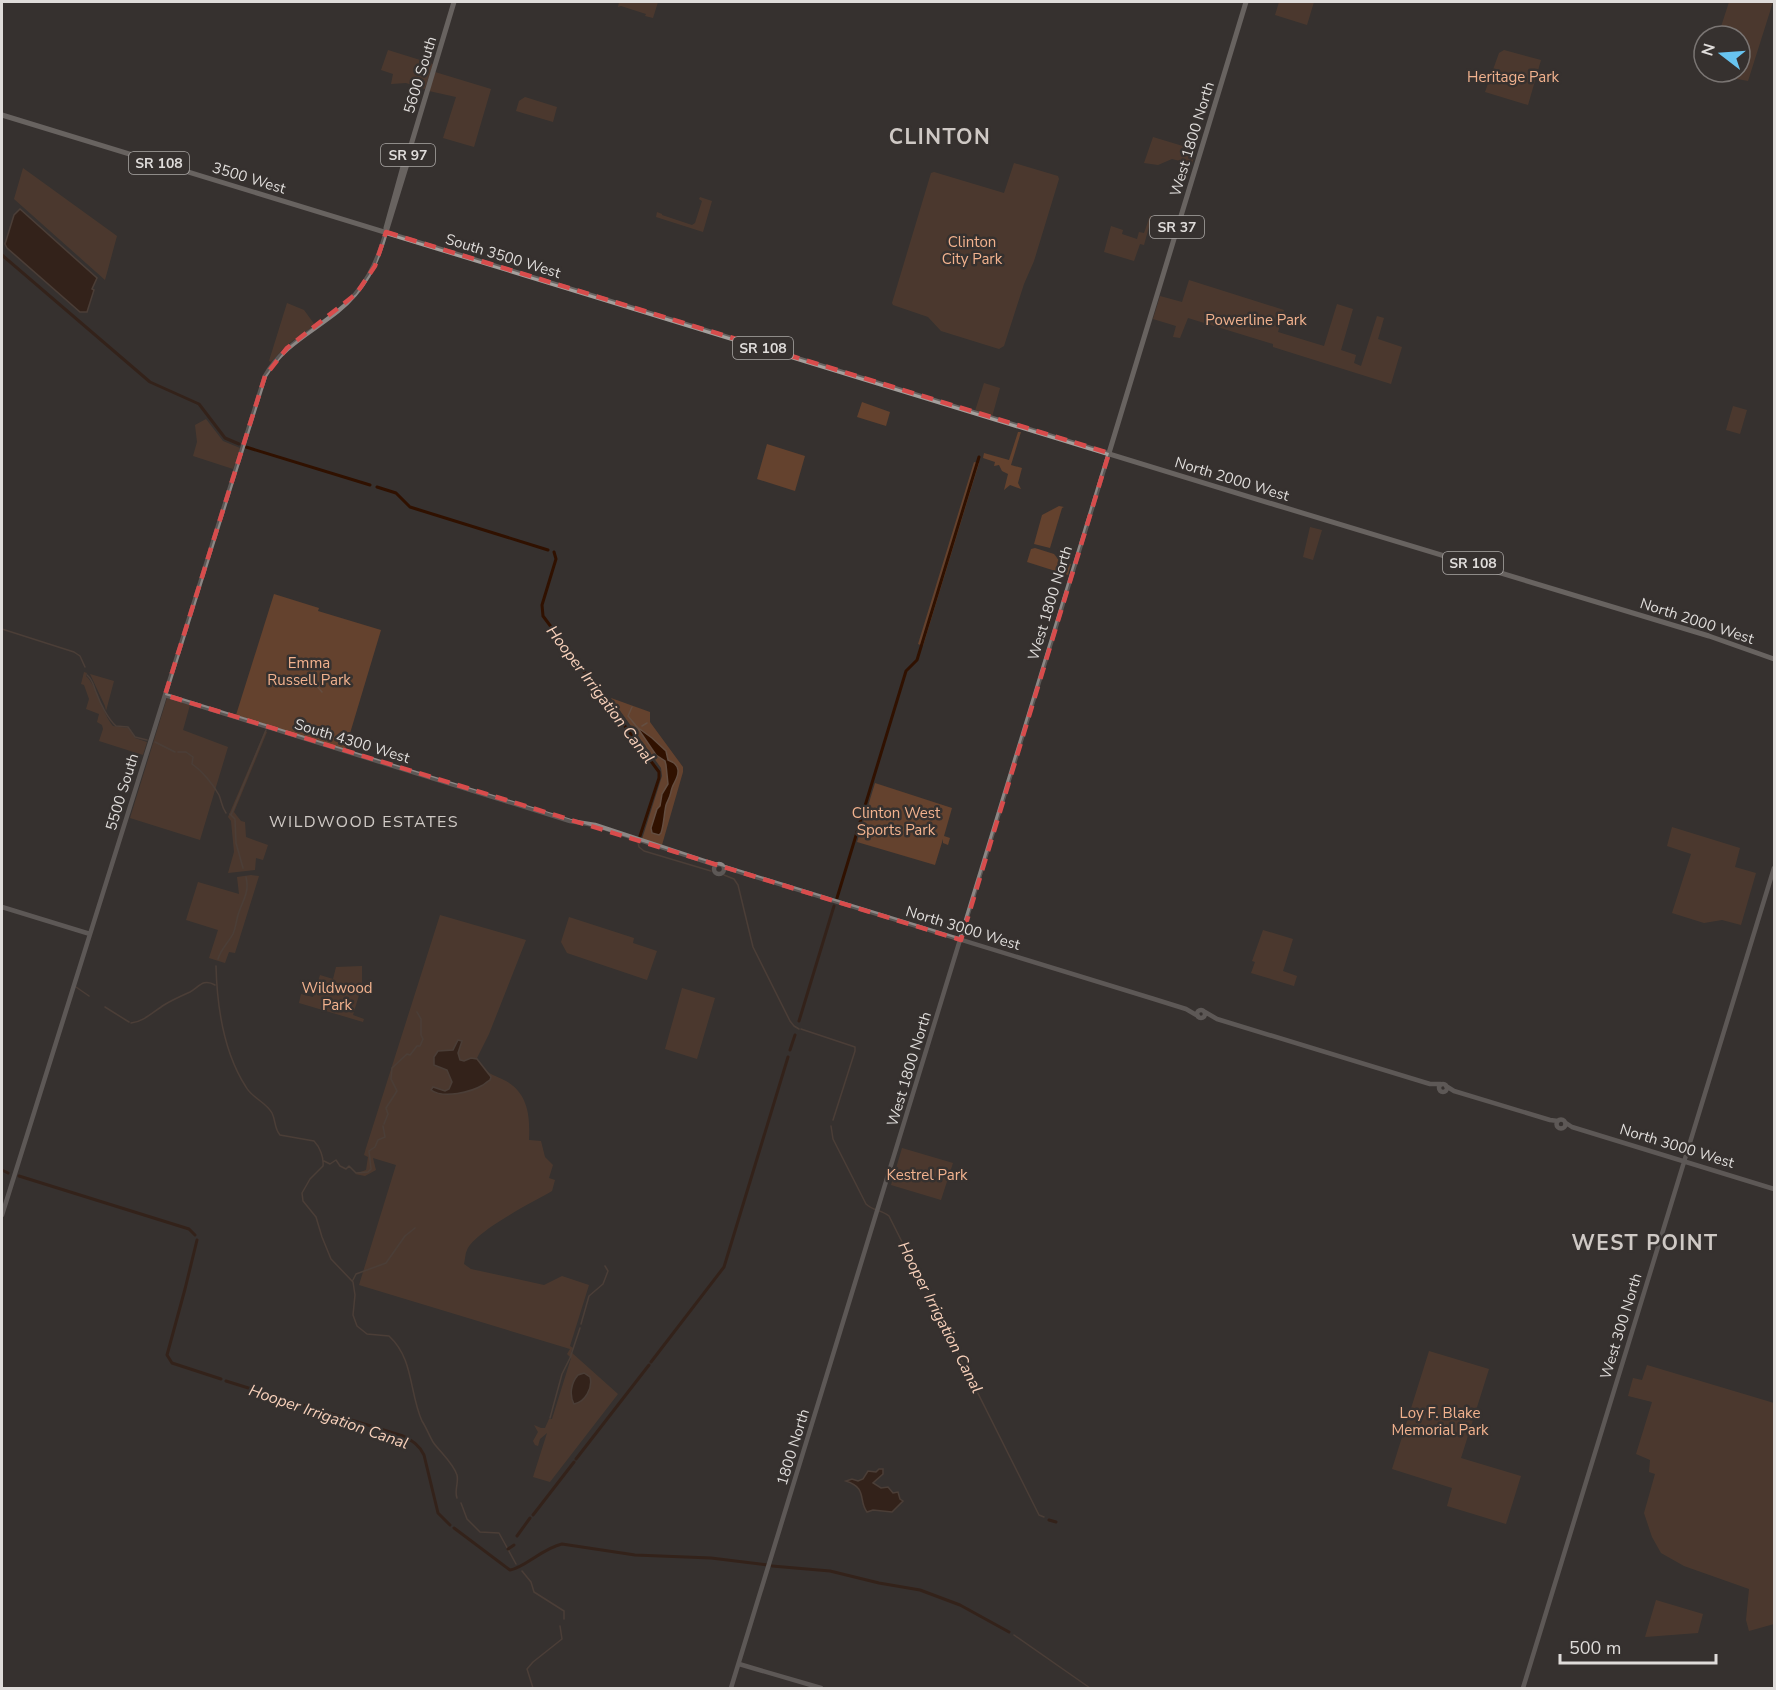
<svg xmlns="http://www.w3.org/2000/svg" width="1776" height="1690" font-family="'Nunito Sans',sans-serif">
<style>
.green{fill:#64422e}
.water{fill:#301100;stroke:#644e41;stroke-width:1.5}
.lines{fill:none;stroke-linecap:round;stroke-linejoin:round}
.stream{stroke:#644e41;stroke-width:1.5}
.canal{stroke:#301100;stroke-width:3}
.secondary{stroke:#8c8785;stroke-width:4.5}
.primary{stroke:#a49f9c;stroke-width:5}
.marked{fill:none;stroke:#d84c4c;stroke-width:4.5;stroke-dasharray:12 8;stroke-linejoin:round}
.labels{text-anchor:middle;stroke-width:5;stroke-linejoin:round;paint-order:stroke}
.shield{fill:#36312f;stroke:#aca9a7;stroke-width:1.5}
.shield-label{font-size:14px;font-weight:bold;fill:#dfdcda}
.street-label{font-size:15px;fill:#dfdcda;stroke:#36312f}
.park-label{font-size:15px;fill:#f2b28e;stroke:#36312f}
.water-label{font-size:16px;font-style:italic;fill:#f7d0ba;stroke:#36312f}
.neighbourhood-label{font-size:16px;letter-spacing:1.5px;fill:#cfc9c5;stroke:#36312f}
.district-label{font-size:21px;font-weight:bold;letter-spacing:1.5px;fill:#cfc9c5;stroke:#36312f}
</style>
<rect width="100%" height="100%" fill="#36312f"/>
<!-- green -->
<path class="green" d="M619,2H658L653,18L645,16L646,14L621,6L618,7Z
M1279,2H1314L1307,25L1275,15Z
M1729,2H1773L1748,81L1707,73L1740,72V36H1718Z
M388,50L433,64L425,89L406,83L391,84L393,74L381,70Z
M1504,50L1541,60L1528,105L1485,92L1499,53Z
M435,72L491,89L474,147L443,138L456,97L429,91Z
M525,97L557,107L553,122L516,111L519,101Z
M1153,137L1196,150L1192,164L1172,159L1158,165L1144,163Z
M1014,163L1058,176L1059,179L1034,261L1024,284L1004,346L999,349L941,331L928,317L893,305L892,303L931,173L934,172L1004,193Z
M23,168L117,236L105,280L14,199Z
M700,197L712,201L703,232L656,217L657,212L662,214V215L692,225L695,223L702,201L699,199Z
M1150,216H1152L1144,245L1140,244L1134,261L1104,252L1111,226L1123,230L1122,234L1137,239L1139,232L1144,233Z
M1189,280L1284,310L1278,332L1324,346L1337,304L1353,309L1341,350L1356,355L1354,363L1361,366L1377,316L1384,318L1378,339L1402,347L1391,384L1273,347V344L1188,318L1180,338L1173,337L1176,326L1153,319L1160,296L1182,302Z
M287,303L304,310L315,325L287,345L271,362L269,361Z
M984,383L1000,388L992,417L975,411Z
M862,402L890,412L886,426L857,417Z
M1733,406L1747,410L1740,434L1726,430Z
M206,419L223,441L240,448L233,469L193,456L197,442L195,425Z
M1018,432H1021L1011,465L1022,468L1018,483L1021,489L1010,485L1004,490L1008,474L1002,471L999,465L994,466L995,462L983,458L984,453L1009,460Z
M767,444L805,456L795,491L757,479Z
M974,462L979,463L923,646L918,644Z
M1059,506L1064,507L1062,508L1050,548L1034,544L1042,515Z
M1310,527L1322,530L1313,560L1303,557Z
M1035,548L1054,554L1059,560L1071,564L1068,575L1027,562L1031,549Z
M274,594L319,608L318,611L381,630L345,750L236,715Z
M84,672L87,673L86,676C97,686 102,713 113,726L128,728L135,738L147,742L143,755L99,741L103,729L102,725L97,722L99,714L86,709L89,699L84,685L81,684Z
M90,674L114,681L106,711L105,706Z
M167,698L190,705L183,730L228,747L200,840L130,818Z
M611,698L650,712V722L683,767V772L662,845L642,839L662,776L661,768Z
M265,731L267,732L234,812L241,821L245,822L246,837L268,845L263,860L256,858L255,870L228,873L234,852L231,821L228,817Z
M875,783L952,808L944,836L950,838L948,845L943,843V839L935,865L857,842Z
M1672,827L1740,848L1735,867L1756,873L1741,925L1722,920L1704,923L1672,913L1691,854L1667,846Z
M251,875L259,876L235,953L229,952L225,963L209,958L218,930L186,920L198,882L239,894L237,877Z
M440,915L526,940L489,1034L477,1058C489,1077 489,1072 506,1081C529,1094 530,1118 529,1140L541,1141L545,1157L553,1165L549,1178L555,1180L552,1191C533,1202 475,1231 467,1250C465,1254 465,1260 464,1264L471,1269L544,1285L562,1276L589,1285L570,1346L573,1348L571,1352L618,1394L550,1482L533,1477L547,1433L540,1439L538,1446L535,1445L533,1441L538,1432L534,1425L541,1428H545L549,1419H552L571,1358L567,1354L570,1349L359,1285L396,1165L373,1158L376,1170L365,1176L355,1174L366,1170L368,1157L364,1155L366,1148Z
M569,917L634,938L633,943L657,951L647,980L567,953L561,942Z
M1263,930L1293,939L1283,971L1297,976L1294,986L1251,973L1255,962L1252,961Z
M362,966V985L353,1015L364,1019L363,1022L299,1003L301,994L313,997L320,975L333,979L336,967Z
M682,988L715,998L697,1059L665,1049Z
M902,1148L953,1163L941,1200L891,1185Z
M1429,1351L1489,1369L1461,1458L1521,1476L1506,1524L1447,1506L1452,1488L1392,1469Z
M1647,1365L1774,1403V1624L1749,1631L1746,1620L1749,1589L1684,1566L1661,1553L1652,1537L1644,1513L1655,1474L1649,1472L1650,1460L1636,1454L1652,1402L1628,1396L1633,1378L1642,1380Z
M1656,1600L1703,1614L1698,1633L1645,1637Z"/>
<!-- water -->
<path class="water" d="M20,209L97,278L92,289L94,290L87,312H80L7,248L5,244L14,215Z
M637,727L652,738L666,751L668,760C673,762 677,764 678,770C679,779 672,783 671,792C670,797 668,800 666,805C664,814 664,824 661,833L659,835L652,833L651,828L657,809L660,806L662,794L668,784L666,765L665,761L656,755Z
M458,1040L462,1041L458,1053L460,1060L464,1061L471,1058L477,1059L491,1077L490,1080C488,1081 486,1083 483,1085C471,1092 444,1099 431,1090L433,1087L445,1091L449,1089L452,1082L447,1070L434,1065V1057L438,1051L453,1050Z
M584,1373L590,1377C593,1388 585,1402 574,1404C569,1395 571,1383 578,1375Z
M879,1469H883V1474L873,1483L881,1488L888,1487L893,1493L898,1492L900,1499L903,1501L892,1512L873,1510L867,1512C858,1501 868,1488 846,1481L852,1479L858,1481L863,1479L868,1471L876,1472Z"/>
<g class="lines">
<!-- stream -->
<path class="stream" d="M2,629L74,652L80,656L85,667
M87,675C93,680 93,685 96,692C100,703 108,719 116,726L128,727L135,737L147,740
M316,685L322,692
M632,707L628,716L637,727
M642,726L647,723
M155,742L175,752
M178,752H186L193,757L192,764C202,771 213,784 219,795C222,802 221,806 226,813
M230,814L235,819L236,843L243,868
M231,815L266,730
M638,842L639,847L644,851L711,871
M724,875L734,879L738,885L753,947L790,1021L794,1026L799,1029
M218,959C221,949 228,943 233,934C236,927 236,922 238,915C242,901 250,893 246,877
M216,966C217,1006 224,1053 246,1087C252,1098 266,1102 272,1113C276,1121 274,1128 280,1135L314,1141C320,1147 324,1158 323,1166L310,1179L302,1193L303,1201L316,1217L322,1237L331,1259L353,1282L355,1295L353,1315L357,1326L367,1334L389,1336C414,1359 409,1392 422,1421C426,1427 429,1435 433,1442C440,1452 453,1463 457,1475C459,1483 454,1490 457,1498
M76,987L89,996
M105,1007L129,1022
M131,1023C143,1022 153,1012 164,1005C172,1000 181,996 190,992C199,987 203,978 215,985
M801,1029L855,1047V1051L833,1120
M384,1124L388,1114L386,1108L397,1091L391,1079L392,1068L407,1054L410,1055L417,1046H420L423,1039L421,1035V1019L417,1012
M831,1126L833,1139L866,1204C873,1211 882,1210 889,1216L1039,1515L1044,1517
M324,1161L330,1164L336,1160L340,1166L346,1169L349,1166L356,1173L368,1172L371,1169L369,1151L375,1147L378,1140L385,1137L383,1126
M353,1280L356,1274L386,1263L405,1236L415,1228
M581,1324L589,1296L603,1284L608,1271L605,1266
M571,1355L580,1328
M550,1418L562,1374L571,1356
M461,1503L467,1519L480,1532L499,1533L516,1564
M522,1571L531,1582L534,1592L564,1611V1619
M1014,1635L1090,1688
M533,1688L527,1669L533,1662L562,1639L560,1626"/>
<!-- canal -->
<path class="canal" d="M2,255L150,382L199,404L225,438L239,444
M246,447L370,485
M377,487L396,493L410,507L548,550
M554,552L556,559L542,605L543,616L659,772V778L640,836
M837,898L906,671L917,660L979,457
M799,1021L834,906
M790,1050L795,1035
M2,1170L8,1173
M19,1176L189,1229L195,1235
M197,1240L185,1289L167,1355L172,1363L221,1379
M651,1362L724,1267L788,1057
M226,1381L403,1436C413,1441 419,1445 424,1455L438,1513L450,1525
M576,1459L649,1365
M533,1515L574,1462
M1049,1520L1056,1522
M454,1528L510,1570C524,1568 543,1548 562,1544L635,1555L711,1558L768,1565
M517,1536L530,1518
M508,1549L514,1545
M772,1566L830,1571L879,1583L920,1590L960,1605L1009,1632"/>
<!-- secondary -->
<path class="secondary" d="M165,695L570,821L595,825L716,865
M714 869a5 5 0 1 1 10 0a5 5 0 1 1-10 0Z
M724,867L1154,999L1186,1009L1198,1016
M2,907L90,934
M1197 1014a4 4 0 1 1 8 0a4 4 0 1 1-8 0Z
M1205,1012L1217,1019L1430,1084H1441
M1439 1088a4 4 0 1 1 8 0a4 4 0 1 1-8 0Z
M1446,1086L1454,1091L1550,1120L1558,1121
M1556.5 1124a4.5 4.5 0 1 1 9 0a4.5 4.5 0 1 1-9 0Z
M1566,1123L1572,1127L1774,1189
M2,1215L265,376C282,346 312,332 338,311C364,290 377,264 386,232
M739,1664L821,1688
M731,1688L1109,453
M1523,1688L1774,868"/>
<!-- primary -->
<path class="primary" d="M2,115L1276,505L1709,636L1774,659
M408,155L407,164L386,232V228L404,163Z
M408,155L454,2
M1109,453L1246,2"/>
</g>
<!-- marked area -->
<path d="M0 0H1776V1690H0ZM386,232L1109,453L961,940L165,695L265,376L287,348L356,294L375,266Z" fill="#36312f" fill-opacity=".55" fill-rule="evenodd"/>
<path class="marked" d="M386,232L1109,453L961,940L165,695L265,376L287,348L356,294L375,266Z"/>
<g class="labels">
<!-- shield labels -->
<g class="shield">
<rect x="381" y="144" width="54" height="22" rx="4.5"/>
<rect x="129" y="152" width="60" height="22" rx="4.5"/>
<rect x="1150" y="216" width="54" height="22" rx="4.5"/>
<rect x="733" y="337" width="60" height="22" rx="4.5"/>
<rect x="1443" y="552" width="60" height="22" rx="4.5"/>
</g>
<g class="shield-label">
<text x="408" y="160">SR 97</text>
<text x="159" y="168">SR 108</text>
<text x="1177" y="232">SR 37</text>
<text x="763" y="353">SR 108</text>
<text x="1473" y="568">SR 108</text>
</g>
<!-- street labels -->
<g class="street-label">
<text transform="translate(420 75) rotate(-73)" y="5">5600 South</text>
<text transform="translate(1192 139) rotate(-73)" y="5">West 1800 North</text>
<text transform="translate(249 178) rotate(17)" y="5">3500 West</text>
<text transform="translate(503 256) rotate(17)" y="5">South 3500 West</text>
<text transform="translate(1232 479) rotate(17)" y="5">North 2000 West</text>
<text transform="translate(1050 603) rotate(-73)" y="5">West 1800 North</text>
<text transform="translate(1697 621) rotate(18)" y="5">North 2000 West</text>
<text transform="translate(352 741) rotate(17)" y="5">South 4300 West</text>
<text transform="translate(122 792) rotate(-73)" y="5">5500 South</text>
<text transform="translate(963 928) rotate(17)" y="5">North 3000 West</text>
<text transform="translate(909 1069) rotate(-73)" y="5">West 1800 North</text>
<text transform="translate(1677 1146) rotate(17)" y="5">North 3000 West</text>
<text transform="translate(1621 1326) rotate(-73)" y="5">West 300 North</text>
<text transform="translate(793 1447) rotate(-73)" y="5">1800 North</text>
</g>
<!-- park labels -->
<g class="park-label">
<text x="1513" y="82">Heritage Park</text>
<text x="972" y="247">Clinton<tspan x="972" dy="17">City Park</tspan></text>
<text x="1256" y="325">Powerline Park</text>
<text x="309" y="668">Emma<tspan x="309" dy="17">Russell Park</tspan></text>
<text x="896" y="818">Clinton West<tspan x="896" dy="17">Sports Park</tspan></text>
<text x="337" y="993">Wildwood<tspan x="337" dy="17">Park</tspan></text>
<text x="927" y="1180">Kestrel Park</text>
<text x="1440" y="1418">Loy F. Blake<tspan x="1440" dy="17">Memorial Park</tspan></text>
</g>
<!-- water labels -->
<g class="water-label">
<text transform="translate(601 694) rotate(53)" y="6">Hooper Irrigation Canal</text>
<text transform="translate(941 1317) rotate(63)" y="6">Hooper Irrigation Canal</text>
<text transform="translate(329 1416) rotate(19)" y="6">Hooper Irrigation Canal</text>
</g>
<!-- neighbourhood labels -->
<g class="neighbourhood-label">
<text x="364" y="827">WILDWOOD ESTATES</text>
</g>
<!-- district labels -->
<g class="district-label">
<text x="940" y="144">CLINTON</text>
<text x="1645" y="1250">WEST POINT</text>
</g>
</g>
<!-- border -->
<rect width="1776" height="1690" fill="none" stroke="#dfdcda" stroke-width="6"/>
<!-- north arrow -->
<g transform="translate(1722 54) rotate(287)"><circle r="28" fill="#36312f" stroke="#7a7573" stroke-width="1.5"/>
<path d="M0-4.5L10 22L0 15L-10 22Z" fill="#68c4f0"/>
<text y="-9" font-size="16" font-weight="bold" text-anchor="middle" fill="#dfdcda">N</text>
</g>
<!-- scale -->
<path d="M1560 1654v9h156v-9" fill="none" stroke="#dfdcda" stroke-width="3"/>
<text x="1569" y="1654" font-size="18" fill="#dfdcda" stroke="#36312f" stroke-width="4.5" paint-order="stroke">500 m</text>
</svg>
